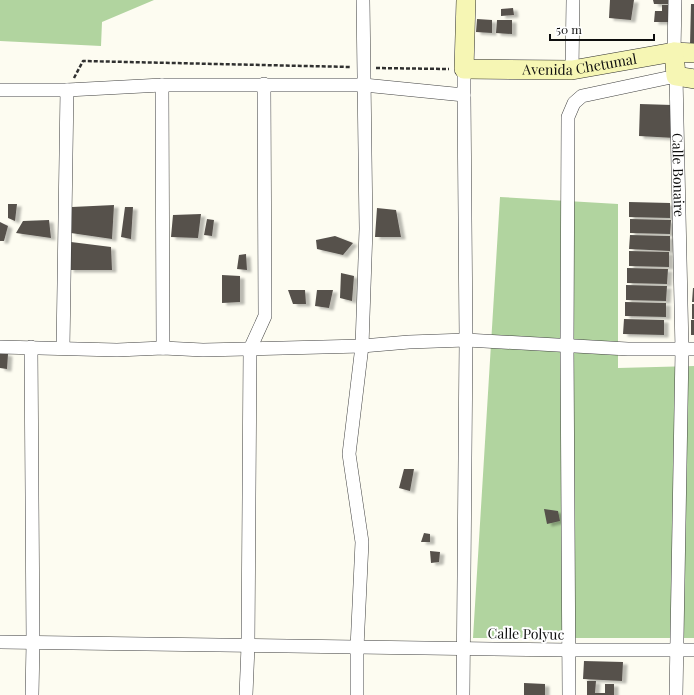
<svg xmlns="http://www.w3.org/2000/svg" width="694" height="695" font-family="'Playfair Display',serif">
<style>
.forest{fill:#b1d49f}
.building{fill:#56514c;filter:url(#shadow)}
.lines{fill:none;stroke-linecap:round;stroke-linejoin:round}
.street-casing{stroke:#414141;stroke-width:14}
.secondary-casing{stroke:#303030;stroke-width:20}
.path{stroke:#303030;stroke-width:2.5;stroke-dasharray:4 2;stroke-linecap:butt}
.street{stroke:#fff;stroke-width:13}
.secondary{stroke:#f6f6b4;stroke-width:19}
.labels{text-anchor:middle;stroke-width:4;stroke-linejoin:round;paint-order:stroke}
.street-label{font-size:14px;fill:#0e0e0e;stroke:#fff}
</style>
<defs>
<filter id="shadow"><feDropShadow dx="4.5" dy="2.5" stdDeviation="1" flood-color="#0004"/></filter>
</defs>
<rect width="100%" height="100%" fill="#fdfcf1"/>
<!-- forest -->
<path class="forest" d="M0,0H154L102,22L101,46L0,41Z
M500,197L618,204V368L694,366V638H473Z"/>
<!-- building -->
<path class="building" d="M610,0H634L631,20L609,18Z
M653,0H672V4H654Z
M691,4H694V45H690Z
M662,5H675L674,22H654L655,11H662Z
M513,8L514,15L501,16V9Z
M477,19L492,20V33L476,32Z
M497,20H512V34L496,33Z
M640,104L672,105L675,138L639,136Z
M629,202L670,203V218L629,217Z
M8,204H17L15,221L8,218Z
M114,205L112,239L71,233L72,207Z
M125,207H133L131,239L121,237Z
M377,208L396,210L401,237H375Z
M201,214L198,238L171,237L173,215Z
M207,219L214,220L212,236L204,235Z
M630,219L671,220L670,234L630,233Z
M49,220L51,238L16,233L23,221Z
M0,222L8,226L4,241H0Z
M630,235L670,236V251L629,249Z
M335,236L353,243L343,255L317,249L316,240Z
M71,242L111,247L112,270H69Z
M629,251L669,252V267L629,266Z
M246,254L247,270L237,269L239,255Z
M627,268L668,269L667,284L627,283Z
M341,273L354,276L352,301L340,298Z
M222,275L240,276V302L222,303Z
M626,285L667,286L666,301L626,300Z
M693,288H694V302H692Z
M288,290H305L306,304H293Z
M317,290H333L329,308L315,306Z
M625,302L666,303V317L625,316Z
M692,304H694V319H692Z
M624,319L664,320V335L623,334Z
M691,320H694V335H691Z
M0,352L8,354L7,369L0,368Z
M404,469H414L410,491L399,488Z
M544,509L558,511L560,521L547,524Z
M424,533L430,534V542H421Z
M430,551L440,552L439,562L431,563Z
M584,661L623,662L622,681L583,679Z
M587,681H596L595,693H605V684H614V695H587Z
M524,683L545,684V695H524Z"/>
<g class="lines">
<!-- street casing -->
<g class="street-casing">
<g id="street">
<path d="M674,52L675,0"/>
<path d="M572,70L573,0"/>
<path d="M162,85L163,348"/>
<path d="M0,90H67L162,85H364L464,95V69"/>
<path d="M0,347L117,350L163,348L203,350L362,346L409,342L466,340L628,349H694"/>
<path d="M31,347L33,643L32,695"/>
<path d="M63,348L67,90"/>
<path d="M0,642L569,650H694"/>
<path d="M246,695L248,646L250,349L265,316L264,84"/>
<path d="M357,695V648L362,542L349,454L362,346L366,229L363,0"/>
<path d="M463,695L466,340L464,95"/>
<path id="s1" d="M569,695L567,345L568,117L574,103L582,96L676,76L682,350L676,695"/>
</g>
</g>
<!-- secondary casing -->
<g class="secondary-casing">
<g id="secondary">
<path id="s2" d="M466,0L464,69L572,70L674,52L694,53"/>
<path d="M674,52L676,76L694,79"/>
</g>
</g>
<!-- path -->
<path class="path" d="M376,68L449,69
M74,78L83,61L351,67"/>
<!-- street -->
<use href="#street" class="street"/>
<!-- secondary -->
<use href="#secondary" class="secondary"/>
</g>
<g class="labels">
<!-- street labels -->
<g class="street-label">
<text dy="5" stroke="none"><textPath href="#s2" startOffset="185">Avenida Chetumal</textPath></text>
<text dy="5" stroke="none"><textPath href="#s1" startOffset="799">Calle Bonaire</textPath></text>
<text transform="translate(526 634) rotate(1)" y="5">Calle Polyuc</text>
</g>
</g>
<!-- scale -->
<path d="M550 34v6h104v-6" fill="none" stroke="#0e0e0e" stroke-width="2"/>
<text x="556" y="34" font-size="12" fill="#0e0e0e" stroke="#ffffff" stroke-width="3" paint-order="stroke">50 m</text>
</svg>
